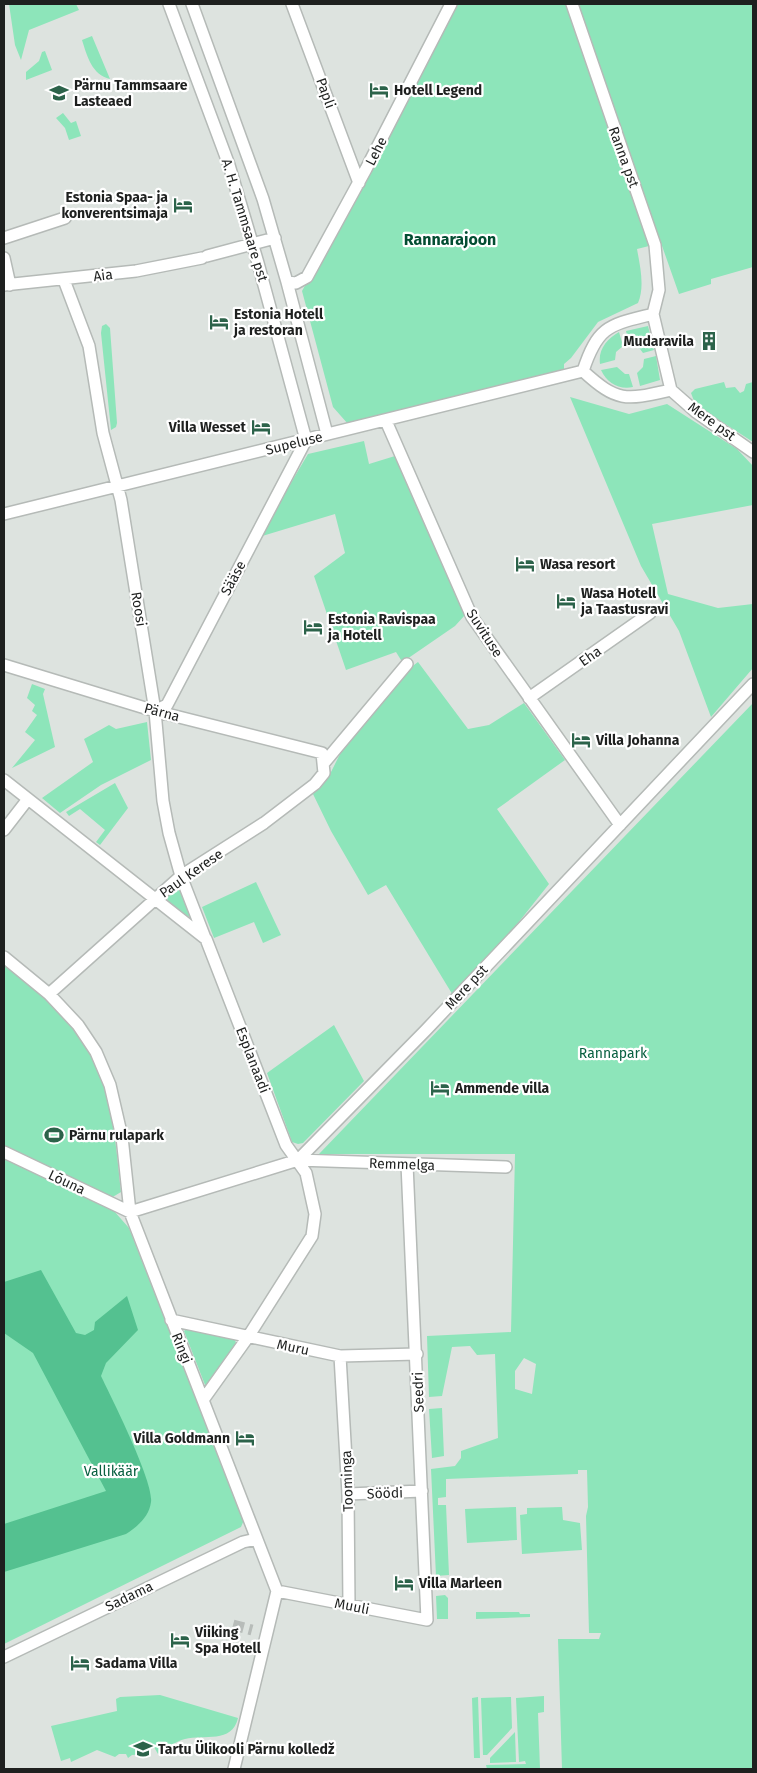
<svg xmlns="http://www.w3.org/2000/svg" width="757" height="1773" font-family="'Fira Sans',sans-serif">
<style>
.green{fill:#8de5ba;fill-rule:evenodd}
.water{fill:#54c190}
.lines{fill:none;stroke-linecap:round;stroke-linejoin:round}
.minor-tunnel{stroke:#b7bcb9;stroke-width:11;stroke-dasharray:11 5.5;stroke-linecap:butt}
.minor-casing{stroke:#b5bab7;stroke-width:14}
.minor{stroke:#fff;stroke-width:11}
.labels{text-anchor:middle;stroke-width:4.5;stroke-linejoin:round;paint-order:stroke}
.poi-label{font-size:14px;font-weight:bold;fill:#1e201f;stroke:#fff;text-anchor:start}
.street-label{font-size:14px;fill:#1e201f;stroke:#fff}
.park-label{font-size:14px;fill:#096041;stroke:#fff}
.quarter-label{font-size:16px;font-weight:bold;fill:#034d32;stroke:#fff}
</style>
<rect width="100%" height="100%" fill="#dde3df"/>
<!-- green -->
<path class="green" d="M9,4H76L79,10L29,30L21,60L15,45Z
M457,4H753V267L711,279V284L679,294L661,243L637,249C640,266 645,287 638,303L598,322L571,358L564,364V371L348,424L333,407L302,291L403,109Z
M92,36L110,79C92,75 87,56 82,40Z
M45,51L52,70L26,80V72L39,61L42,52Z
M63,113L71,123L76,121L81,136L69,140L65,128L56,118Z
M106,324L110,328L117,423L116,427L111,430L101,333L102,326Z
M648,326L654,350L643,353L637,345L629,344L626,331Z
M619,332L623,346L616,352L615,360L600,364C598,349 607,339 619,332Z
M656,356L660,380L640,386L637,373L643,367L644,359Z
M617,367L625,374H629L633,387C619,390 607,383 601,370Z
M724,382L726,388L735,387L740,393L744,391L746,384L753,382V442L699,407L694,401L691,393L695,389Z
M570,397L629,414L667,404L737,449L753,466V505L652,524L668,594L718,608L753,604V668L711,717L679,631L641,566Z
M364,441L369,464L395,456L465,615L455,626L407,659L401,660L396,652L346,670L314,576L345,553L335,514L259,537L308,454Z
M418,662L468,729L489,725L524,703L565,760L497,809L549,884L482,968L454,997L386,885L368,895L331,831L313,794L329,776L344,746L406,671Z
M32,684L45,689L43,694L55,747L12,768L35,740L25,732L37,715L32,711L35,705L27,698Z
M753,703V1769H562L558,1639H599L601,1633H589L586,1516L588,1507L587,1470H578V1474L446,1479V1497L438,1498V1505H446L449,1575L436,1576L431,1469L455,1466L461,1458V1451L498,1438L495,1354L477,1355L470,1346L452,1347L442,1396L429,1397L427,1336L511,1332L515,1154H319ZM524,1358L536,1364L532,1394L515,1389V1371Z
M147,722L151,760L101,785L60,813L42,798L93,762L84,739L109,725L116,729Z
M115,783L128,808L100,845L96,842L105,830L80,809L69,816L66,812Z
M256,882L281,935L263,943L254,922L214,938L202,907Z
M178,887L191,915L189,917L167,902L168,895Z
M4,964C26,982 49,998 68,1019C110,1064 115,1134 121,1192L111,1198L4,1147Z
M334,1025L364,1081L303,1143L298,1144L292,1142L267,1073Z
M4,1158L102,1203L114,1211L129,1228L244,1520L241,1527L4,1644Z
M187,1328L235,1339L236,1344L207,1390L184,1331Z
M442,1408L444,1456L432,1458L429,1409Z
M516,1507L517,1540L467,1543L465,1509Z
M562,1507L563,1520L580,1523L582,1550L522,1554L520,1515L527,1514V1508Z
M445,1595L448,1598V1619H437L436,1596Z
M476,1612H519L520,1614H530V1617L476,1619Z
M160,1695L238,1718C232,1744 204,1734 185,1739C176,1741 166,1749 158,1754L151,1742L143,1747L146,1754L132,1755L128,1758L126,1754H119L115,1757L97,1750L71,1762L70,1758L61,1761L51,1726L117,1711L116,1699L120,1697Z
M544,1696V1712L538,1713L540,1769H487L486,1765L526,1764L525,1761L519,1762L516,1698Z
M478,1697L480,1758H474L472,1698Z
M511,1697L512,1728L487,1755H483L481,1698Z
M515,1732L516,1762L490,1763V1758Z"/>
<!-- water -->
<path class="water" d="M41,1270L76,1333L85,1335L94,1330L95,1322L127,1296L138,1330L106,1363L101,1376C112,1399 154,1482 151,1502C149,1517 138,1526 126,1534L4,1572V1524L106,1491L33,1353L4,1333V1282Z"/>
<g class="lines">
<!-- minor-tunnel -->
<path class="minor-tunnel" d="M233,1625L252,1630"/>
<!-- minor casing -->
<g class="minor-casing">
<path id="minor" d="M169,4L229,165L258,263L306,440
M192,4L263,199L287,282L327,434
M292,4L359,183
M572,4L655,245L659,290L653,314L671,390
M4,238L65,218
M207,256L275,238
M4,258L10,285
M64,280L89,346L103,433L121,500L155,711L163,801L169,833L181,876L205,938
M287,282L296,283L307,277L366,169L451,4
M4,285L136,271L202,258
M583,371C598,325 610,325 653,314
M583,371C618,403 626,400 671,390
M671,390L696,412L753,452
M386,421L472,617L620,825
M4,514L583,371
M4,665L155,711L322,753L324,773L315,784L264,823L181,876L49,994
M529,698L650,613
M155,711L167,705L306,440
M324,763L407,664
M4,780L206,939L286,1145L306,1173L315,1214L312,1236L248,1337L203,1400
M4,830L28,799
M4,957L49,994L78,1025L96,1052L110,1085L122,1137L130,1212L277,1591L234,1769
M4,1152L130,1212L298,1160L426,1030L753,684
M298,1160L506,1167
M171,1320L340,1356L417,1354
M340,1356L348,1494L349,1605
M348,1494L422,1491
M277,1591L427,1620L407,1164
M4,1657L243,1542L256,1539"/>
</g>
<!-- minor -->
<use href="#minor" class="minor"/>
</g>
<!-- icons -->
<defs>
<g id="hotel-bare" transform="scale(1.5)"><path d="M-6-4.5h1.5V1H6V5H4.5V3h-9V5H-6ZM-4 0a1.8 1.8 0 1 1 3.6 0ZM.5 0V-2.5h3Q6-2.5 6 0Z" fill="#2c634a" stroke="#fff" stroke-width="2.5" paint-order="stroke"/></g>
<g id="school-bare" transform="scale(1.5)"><path d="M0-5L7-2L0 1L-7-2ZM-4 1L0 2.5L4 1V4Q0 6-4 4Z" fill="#2c634a" stroke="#fff" stroke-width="2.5" paint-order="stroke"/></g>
<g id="building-bare" transform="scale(1.5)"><path d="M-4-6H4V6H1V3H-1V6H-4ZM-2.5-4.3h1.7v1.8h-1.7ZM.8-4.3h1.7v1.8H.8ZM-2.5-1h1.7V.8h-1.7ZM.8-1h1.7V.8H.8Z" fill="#2c634a" stroke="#fff" stroke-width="2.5" paint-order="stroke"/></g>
<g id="stadium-bare" transform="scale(1.5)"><path d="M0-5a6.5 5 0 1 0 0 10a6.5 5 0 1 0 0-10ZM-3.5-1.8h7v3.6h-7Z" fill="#2c634a" stroke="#fff" stroke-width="2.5" paint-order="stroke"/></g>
<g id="university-bare" transform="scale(1.5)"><path d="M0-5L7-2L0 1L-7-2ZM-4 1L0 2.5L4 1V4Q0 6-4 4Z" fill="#2c634a" stroke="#fff" stroke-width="2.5" paint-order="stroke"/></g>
</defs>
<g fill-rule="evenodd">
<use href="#hotel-bare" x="379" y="90"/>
<use href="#school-bare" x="59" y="93"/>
<use href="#hotel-bare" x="183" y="205"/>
<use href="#hotel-bare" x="219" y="322"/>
<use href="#building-bare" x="709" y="341"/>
<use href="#hotel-bare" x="261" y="427"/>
<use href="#hotel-bare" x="525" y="564"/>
<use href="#hotel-bare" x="566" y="601"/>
<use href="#hotel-bare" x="313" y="627"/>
<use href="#hotel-bare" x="581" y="740"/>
<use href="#hotel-bare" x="440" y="1088"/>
<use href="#stadium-bare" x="54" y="1135"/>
<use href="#hotel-bare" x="245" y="1438"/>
<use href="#hotel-bare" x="404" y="1583"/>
<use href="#hotel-bare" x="180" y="1640"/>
<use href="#hotel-bare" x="80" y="1663"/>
<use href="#university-bare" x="143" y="1749"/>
</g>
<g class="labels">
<!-- poi labels -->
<g class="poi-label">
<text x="74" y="90">Pärnu Tammsaare<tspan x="74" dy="16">Lasteaed</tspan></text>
<text x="394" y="95">Hotell Legend</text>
<text x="168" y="202" text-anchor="end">Estonia Spaa- ja<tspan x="168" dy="16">konverentsimaja</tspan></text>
<text x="234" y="319">Estonia Hotell<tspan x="234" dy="16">ja restoran</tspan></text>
<text x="694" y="346" text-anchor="end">Mudaravila</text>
<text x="246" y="432" text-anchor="end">Villa Wesset</text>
<text x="540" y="569">Wasa resort</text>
<text x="581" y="598">Wasa Hotell<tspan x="581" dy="16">ja Taastusravi</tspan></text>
<text x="328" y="624">Estonia Ravispaa<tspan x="328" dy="16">ja Hotell</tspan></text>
<text x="596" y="745">Villa Johanna</text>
<text x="455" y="1093">Ammende villa</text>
<text x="69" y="1140">Pärnu rulapark</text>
<text x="230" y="1443" text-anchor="end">Villa Goldmann</text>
<text x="419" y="1588">Villa Marleen</text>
<text x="195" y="1637">Viiking<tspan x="195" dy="16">Spa Hotell</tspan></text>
<text x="95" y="1668">Sadama Villa</text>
<text x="158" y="1754">Tartu Ülikooli Pärnu kolledž</text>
</g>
<!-- street labels -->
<g class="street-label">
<text transform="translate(326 93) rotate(70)" y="5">Papli</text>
<text transform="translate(376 151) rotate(-63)" y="5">Lehe</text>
<text transform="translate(624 157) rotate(70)" y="5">Ranna pst</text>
<text transform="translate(245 220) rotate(73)" y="5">A. H. Tammsaare pst</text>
<text transform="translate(103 275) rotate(-7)" y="5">Aia</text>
<text transform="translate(712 421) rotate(36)" y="5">Mere pst</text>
<text transform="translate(294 443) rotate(-14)" y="5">Supeluse</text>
<text transform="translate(233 578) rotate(-62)" y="5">Sääse</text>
<text transform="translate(139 609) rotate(81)" y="5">Roosi</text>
<text transform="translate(485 633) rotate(57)" y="5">Suvituse</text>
<text transform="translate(590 656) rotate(-35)" y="5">Eha</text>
<text transform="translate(162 712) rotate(15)" y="5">Pärna</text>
<text transform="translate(191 873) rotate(-35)" y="5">Paul Kerese</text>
<text transform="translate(466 987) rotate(-47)" y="5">Mere pst</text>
<text transform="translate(253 1060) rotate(69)" y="5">Esplanaadi</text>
<text transform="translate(402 1164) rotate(2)" y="5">Remmelga</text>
<text transform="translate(67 1182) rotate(25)" y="5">Lõuna</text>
<text transform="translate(293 1347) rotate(12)" y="5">Muru</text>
<text transform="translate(182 1348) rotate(68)" y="5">Ringi</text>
<text transform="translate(418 1392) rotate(-92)" y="5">Seedri</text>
<text transform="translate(347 1481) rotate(-92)" y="5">Toominga</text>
<text transform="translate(385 1493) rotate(-2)" y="5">Söödi</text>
<text transform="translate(129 1596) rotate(-26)" y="5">Sadama</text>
<text transform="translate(352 1606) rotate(11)" y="5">Muuli</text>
</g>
<!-- park labels -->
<g class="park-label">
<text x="613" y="1058">Rannapark</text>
<text x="111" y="1476">Vallikäär</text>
</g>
<!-- quarter labels -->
<g class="quarter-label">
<text x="450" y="245">Rannarajoon</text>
</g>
</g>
<!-- border -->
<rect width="757" height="1773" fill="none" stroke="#1e201f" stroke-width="10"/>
</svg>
